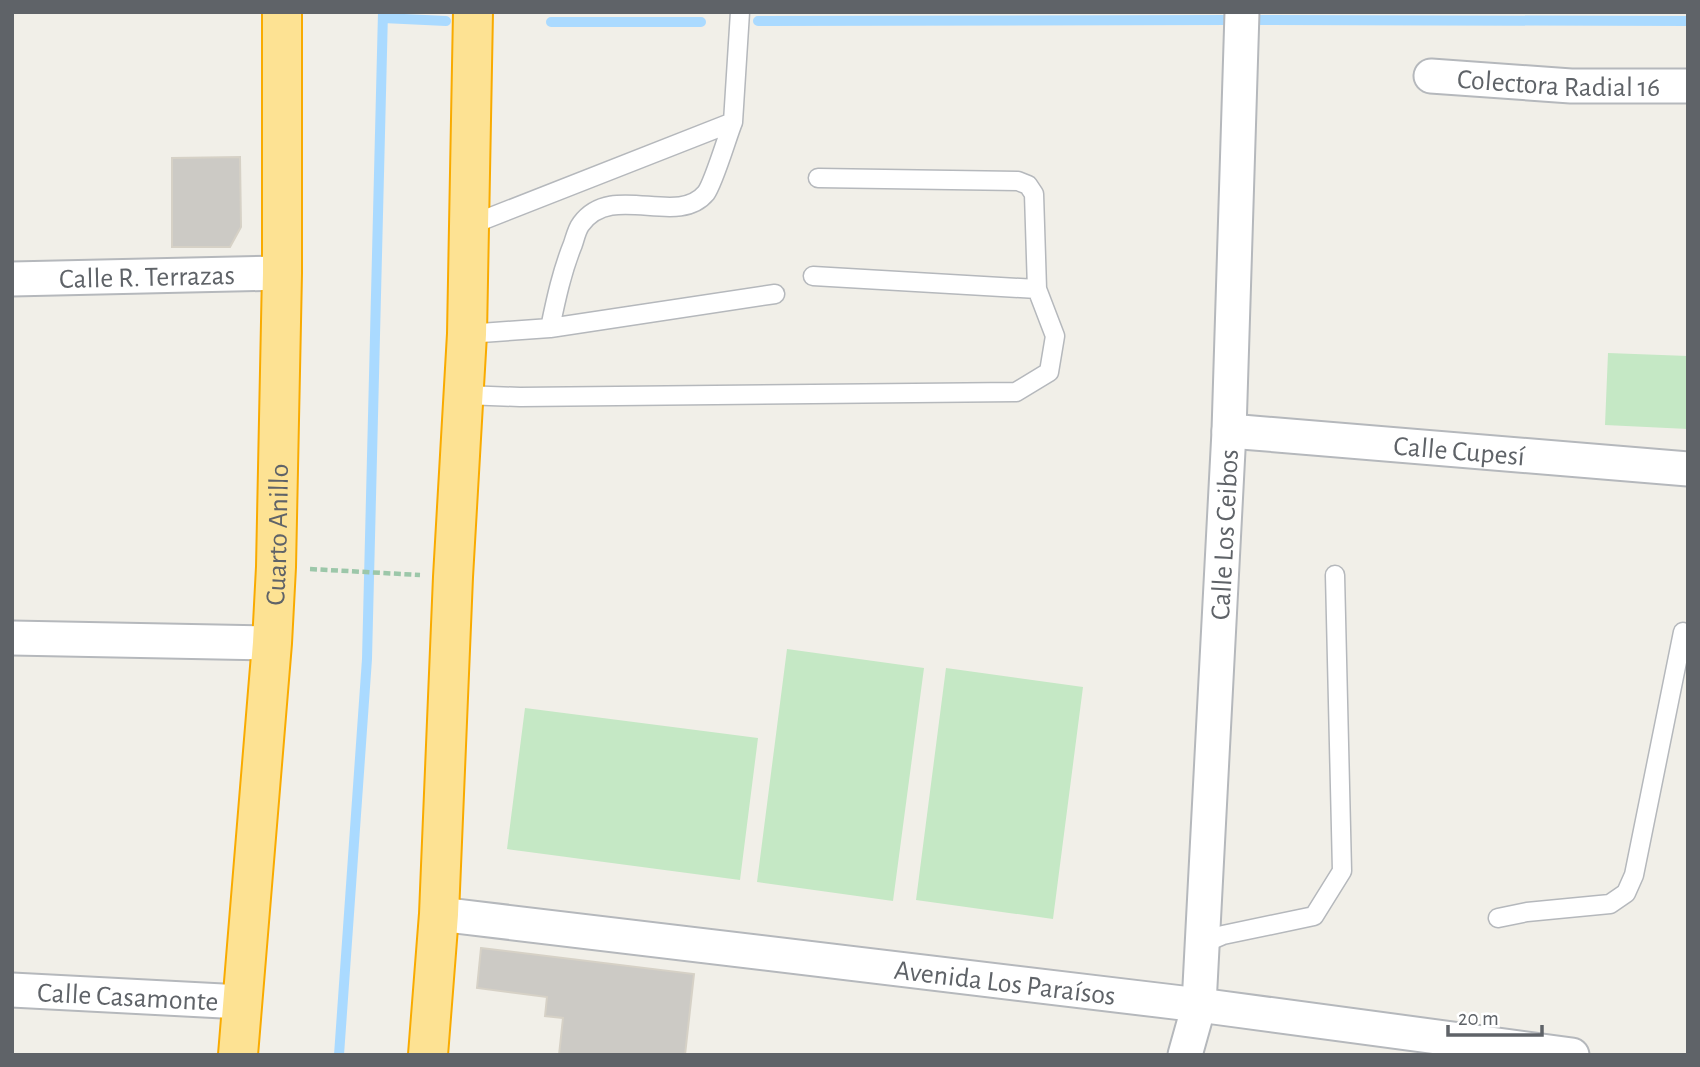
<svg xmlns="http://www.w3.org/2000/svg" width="1700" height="1067" font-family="'Alegreya Sans',sans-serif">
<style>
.green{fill:#c5e8c5}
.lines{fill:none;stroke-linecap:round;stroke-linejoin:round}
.stream{stroke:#aadaff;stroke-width:10}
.building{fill:#cccac5;stroke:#d6d1c6;stroke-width:2}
.lane-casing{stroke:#b5b8bc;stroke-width:21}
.street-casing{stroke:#b5b8bc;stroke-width:37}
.highway-casing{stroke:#f9ab00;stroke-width:42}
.path{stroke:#9cc7a9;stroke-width:4.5;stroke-dasharray:7 3.5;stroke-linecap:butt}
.lane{stroke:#fff;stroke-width:18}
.street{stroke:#fff;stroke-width:33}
.highway{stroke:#fde293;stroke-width:38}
.labels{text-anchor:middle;stroke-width:7;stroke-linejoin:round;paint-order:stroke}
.street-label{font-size:28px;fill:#5f6368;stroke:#fff}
</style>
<rect width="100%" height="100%" fill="#f1efe8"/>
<!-- green -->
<path class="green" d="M1608,353L1688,356V429L1605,425Z
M787,649L924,668L893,901L757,882Z
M946,668L1083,687L1053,919L916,900Z
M525,708L758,738L740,880L507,849Z"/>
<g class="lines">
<!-- stream -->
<path class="stream" d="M383,18L446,21
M1251,20L1688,21
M758,21L1231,20
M551,22H701
M339,1055L367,659L383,12"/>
</g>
<!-- building -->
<path class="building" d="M240,157L241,227L230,247H172V158Z
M481,948L694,974L685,1055H559L563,1018L545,1016L547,997L477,988Z"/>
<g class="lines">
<!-- lane casing -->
<g class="lane-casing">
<path id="lane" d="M468,226L733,122L740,12
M813,276L1037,289
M550,328C556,299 562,271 573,244C575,238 577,229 581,224C612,181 677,228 706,193C714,182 727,137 733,122
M467,334L550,328L775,294
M464,395L520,397L1016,392L1049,372L1055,336L1037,289L1034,194L1028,185L1018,181L818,178
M1498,918L1527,912L1610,904L1626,893L1634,875L1683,632
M1202,944L1223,935L1314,916L1342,871L1335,575"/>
</g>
<!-- street casing -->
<g class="street-casing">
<g id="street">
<path id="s1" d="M1431,76L1571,86H1688"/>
<path id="s2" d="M12,279L282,273"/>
<path id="s3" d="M1229,431L1688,469"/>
<path d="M12,638L272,643"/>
<path id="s4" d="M439,914L1199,1005L1572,1055"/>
<path id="s5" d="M12,990L242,1002"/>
<path id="s6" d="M1185,1055L1199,1005L1229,431L1242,12"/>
</g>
</g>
<!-- highway casing -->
<g class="highway-casing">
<g id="highway">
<path id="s7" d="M238,1055L272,643L276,567L282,273V12"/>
<path d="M428,1055L439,914L453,577L467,334L473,12"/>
</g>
</g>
<!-- path -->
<path class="path" d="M310,569L420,575"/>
<!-- lane -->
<use href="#lane" class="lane"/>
<!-- street -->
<use href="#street" class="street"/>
<!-- highway -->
<use href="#highway" class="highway"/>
</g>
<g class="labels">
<!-- street labels -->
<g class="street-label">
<text dy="10" stroke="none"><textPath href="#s1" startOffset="128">Colectora Radial 16</textPath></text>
<text dy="10" stroke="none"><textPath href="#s2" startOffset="135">Calle R. Terrazas</textPath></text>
<text dy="10" stroke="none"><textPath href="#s3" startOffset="231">Calle Cupesí</textPath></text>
<text dy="10" stroke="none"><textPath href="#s7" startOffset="522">Cuarto Anillo</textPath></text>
<text dy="10" stroke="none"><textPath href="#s6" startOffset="523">Calle Los Ceibos</textPath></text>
<text dy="10" stroke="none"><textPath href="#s4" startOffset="570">Avenida Los Paraísos</textPath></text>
<text dy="10" stroke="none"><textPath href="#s5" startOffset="116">Calle Casamonte</textPath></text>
</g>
</g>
<!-- border -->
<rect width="1700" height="1067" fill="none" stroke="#5f6368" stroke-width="28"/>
<!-- scale -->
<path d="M1448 1025v10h94v-10" fill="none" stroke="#5f6368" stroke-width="3.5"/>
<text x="1458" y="1025" font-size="21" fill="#5f6368" stroke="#ffffff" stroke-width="5" paint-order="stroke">20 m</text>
</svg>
